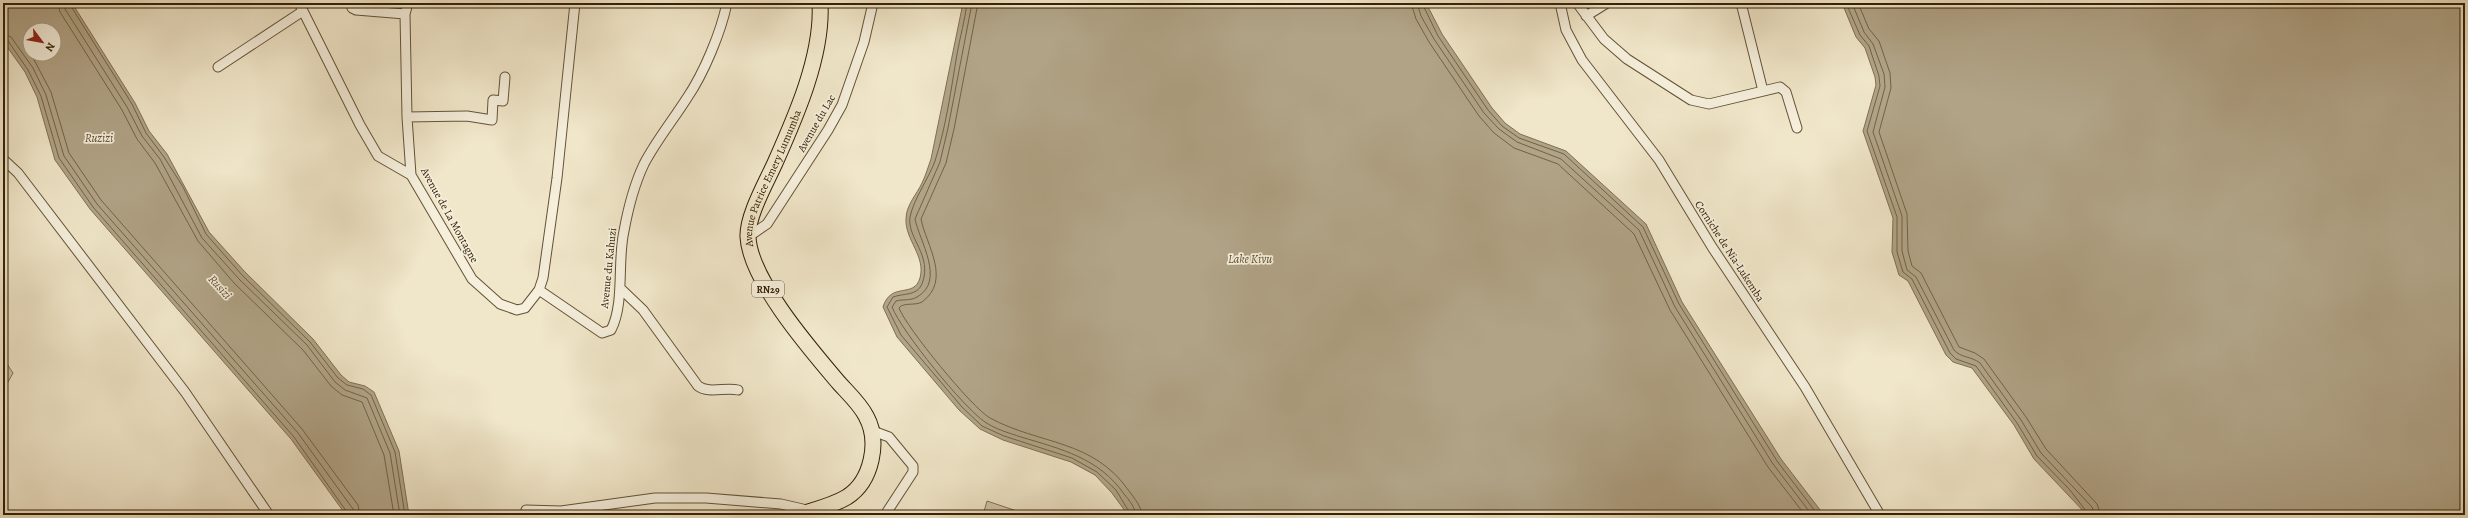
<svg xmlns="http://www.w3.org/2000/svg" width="2468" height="518" font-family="Alegreya,serif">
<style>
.green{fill:#d0c4a8;stroke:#827256}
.water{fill:#b0a386;stroke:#7f6f52;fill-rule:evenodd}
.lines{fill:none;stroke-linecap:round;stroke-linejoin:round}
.shore{stroke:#726246;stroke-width:1}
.minor-casing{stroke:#645236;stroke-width:11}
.primary-casing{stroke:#352005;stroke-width:17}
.minor{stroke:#f5efdc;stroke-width:9}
.primary{stroke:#f0e6c9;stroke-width:15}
.labels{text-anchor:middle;stroke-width:3.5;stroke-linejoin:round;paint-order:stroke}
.shield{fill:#f5efdc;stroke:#6f5e46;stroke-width:1}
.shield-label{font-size:10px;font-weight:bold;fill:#352005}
.street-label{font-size:11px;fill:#352005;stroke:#f5efdc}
.water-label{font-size:12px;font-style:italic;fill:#604e32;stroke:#f5efdc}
</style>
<rect width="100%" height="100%" fill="#f0e6c9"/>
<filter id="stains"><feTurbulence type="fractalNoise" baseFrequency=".005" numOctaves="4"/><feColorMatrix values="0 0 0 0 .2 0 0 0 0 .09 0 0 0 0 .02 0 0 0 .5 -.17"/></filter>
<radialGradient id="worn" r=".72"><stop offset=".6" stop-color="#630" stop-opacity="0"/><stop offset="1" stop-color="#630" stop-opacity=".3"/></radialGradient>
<!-- green -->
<path class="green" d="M3,358L13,373L3,391Z
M987,501L1020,512L1019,515H983Z"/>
<!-- water -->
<path class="water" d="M3,3H72L135,103L149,131L167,154L209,232L245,272L313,339L341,375L349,382L365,386L374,392L399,451L409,515H346L291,439L90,209L55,160L37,97L25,72L3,41ZM30,30H54V54H30Z
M963,3H1426L1442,34L1492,108L1505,123L1520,134L1566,151L1646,224L1682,302L1781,459L1824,515H1128L1112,493L1095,475L1071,462L1003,440L980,429L959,410L897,337L883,307C891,281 914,299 920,278C926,256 905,240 906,219C906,205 917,194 922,183C926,175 928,167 931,159Z
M1842,3H2465V515H2087L2034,459L2014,425L1972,368L1953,362L1946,355L1908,281L1899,275L1892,252L1893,218L1863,131L1876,85L1875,77L1865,48L1856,37Z"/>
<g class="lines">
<!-- shore -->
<path class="shore" d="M58,3L60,12L122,110L137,139L155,163L198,241L234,283L303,350L331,386L342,395L362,402L384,455L394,515
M64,3L65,9L127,107L142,136L160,159L202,238L239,279L307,345L335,382L345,390L367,398L390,453L400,515
M69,3L132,104L146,133L164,157L183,187L206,234L242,275L310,342L338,378L347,385L363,389L371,395L395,452L405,515
M967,3C965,20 960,37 957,54C951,90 946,127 935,161C928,180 914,198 910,217C907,239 933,255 922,284C917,296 904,293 893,297L887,307L901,335L962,407L982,426L1004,436L1072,458L1097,472L1116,490L1131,515
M972,3L948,128L940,162L915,219C919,240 946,281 917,297C911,301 902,299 896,301L892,307C902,332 963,407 985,422C995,429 1009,433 1021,437C1061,449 1099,458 1124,494C1129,500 1135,507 1136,515
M978,3L954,129L946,163L921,219C926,245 952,280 922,302C915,306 903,302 899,308C906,327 972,408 990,418C1040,445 1093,439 1129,491C1135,499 1141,506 1142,515
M1411,3L1416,19L1429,42L1479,116L1494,133L1514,148L1558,164L1634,234L1670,310L1768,467L1805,515
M1417,3L1421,16L1434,39L1484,113L1499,129L1517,142L1561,159L1639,230L1675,307L1773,464L1812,515
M1422,3L1438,36L1488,110L1502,126L1519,138L1564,154L1643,227L1679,304L1777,461L1818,515
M1846,3L1860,35L1869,46L1879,76L1880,86L1867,131L1897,217V252L1903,272L1912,279L1950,353L1956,359L1976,366L2017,423L2037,456L2070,490L2089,515
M1852,3L1864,32L1873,44L1884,74L1885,87L1873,132L1902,216V251L1907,270L1916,277L1954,350C1961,358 1971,356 1980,363L2021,420L2041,453L2092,507L2095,515
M1858,3L1869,29L1879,41L1890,73L1891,88L1879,132L1907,214L1908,251L1912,266L1921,273L1959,347L1975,353L1984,359L2026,417L2046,449L2097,504L2101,515
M3,34L11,37L33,68L46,95L64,156L97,204L298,433L353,509L354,515
M3,39L8,41L28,70L41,96L59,158L93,207L294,437L349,515
M31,54L51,92L69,153L101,200L302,429L358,505L360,515"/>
<!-- minor casing -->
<g class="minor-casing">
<path id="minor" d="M299,3L360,125L378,156L411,175
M351,3L352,8L356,10L405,14
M408,3L405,14L407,117L411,175L472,279L500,304L517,310L525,308L539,290L543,278L557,178L575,3
M1560,3L1566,30L1582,60L1659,160L1712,247L1805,387L1880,515
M1577,3L1604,39L1627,59L1691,100L1709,104L1780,87L1786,92L1797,128
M1741,3L1763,91
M1586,16L1607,3
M218,67L303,11
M407,117L467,116L492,120L493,100L503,101L505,77
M3,159L18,173L185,392L269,515
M748,237L767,224L828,130L842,105L864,42L873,3
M620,288L643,310L698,386C709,394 725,387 738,390
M539,290L602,333L611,330C625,303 617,261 624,231C628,209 634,185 644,164C656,141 673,120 687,98C704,73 721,32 727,3
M873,431L889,437L913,466V472L885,515
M526,510L561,511L655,498H706L781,504L807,510"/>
</g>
<!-- primary casing -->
<g class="primary-casing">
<g id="primary">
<path id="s1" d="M798,515C814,510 832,506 847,497C872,481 880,441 866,416C860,404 848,393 839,383C811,350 750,280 748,237C747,216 766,183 775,163C796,116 823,55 820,3"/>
</g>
</g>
<!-- minor -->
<use href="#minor" class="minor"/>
<!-- primary -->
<use href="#primary" class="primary"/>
</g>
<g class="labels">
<!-- shield labels -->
<rect class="shield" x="752" y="281" width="32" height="16" rx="3"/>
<g class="shield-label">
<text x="768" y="293">RN29</text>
</g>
<!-- street labels -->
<g class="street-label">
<text transform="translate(816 123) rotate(-60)" y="4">Avenue du Lac</text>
<text dy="4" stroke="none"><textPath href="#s1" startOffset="423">Avenue Patrice Emery Lumumba</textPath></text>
<text transform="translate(450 215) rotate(61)" y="4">Avenue de La Montagne</text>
<text transform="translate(1730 251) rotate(57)" y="4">Corniche de Nia-Lukemba</text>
<text transform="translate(608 268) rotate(-84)" y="4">Avenue du Kahuzi</text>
</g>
<!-- water labels -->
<g class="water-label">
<text x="99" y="142">Ruzizi</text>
<text x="1250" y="263">Lake Kivu</text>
<text transform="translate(220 287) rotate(48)" y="4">Rusizi</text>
</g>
</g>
<!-- margin -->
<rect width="2468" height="518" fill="none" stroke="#f0e6c9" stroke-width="16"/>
<rect x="4" y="4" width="2460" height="510" fill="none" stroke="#352005" stroke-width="2"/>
<rect x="8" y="8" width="2452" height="502" fill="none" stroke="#352005"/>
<!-- north arrow -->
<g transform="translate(42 42) rotate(122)"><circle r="19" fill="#f5efdc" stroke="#a89c86"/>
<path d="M0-3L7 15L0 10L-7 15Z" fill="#8f2418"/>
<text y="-6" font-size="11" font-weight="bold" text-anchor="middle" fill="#352005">N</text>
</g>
<rect width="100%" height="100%" filter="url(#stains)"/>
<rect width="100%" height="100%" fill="url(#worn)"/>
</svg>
